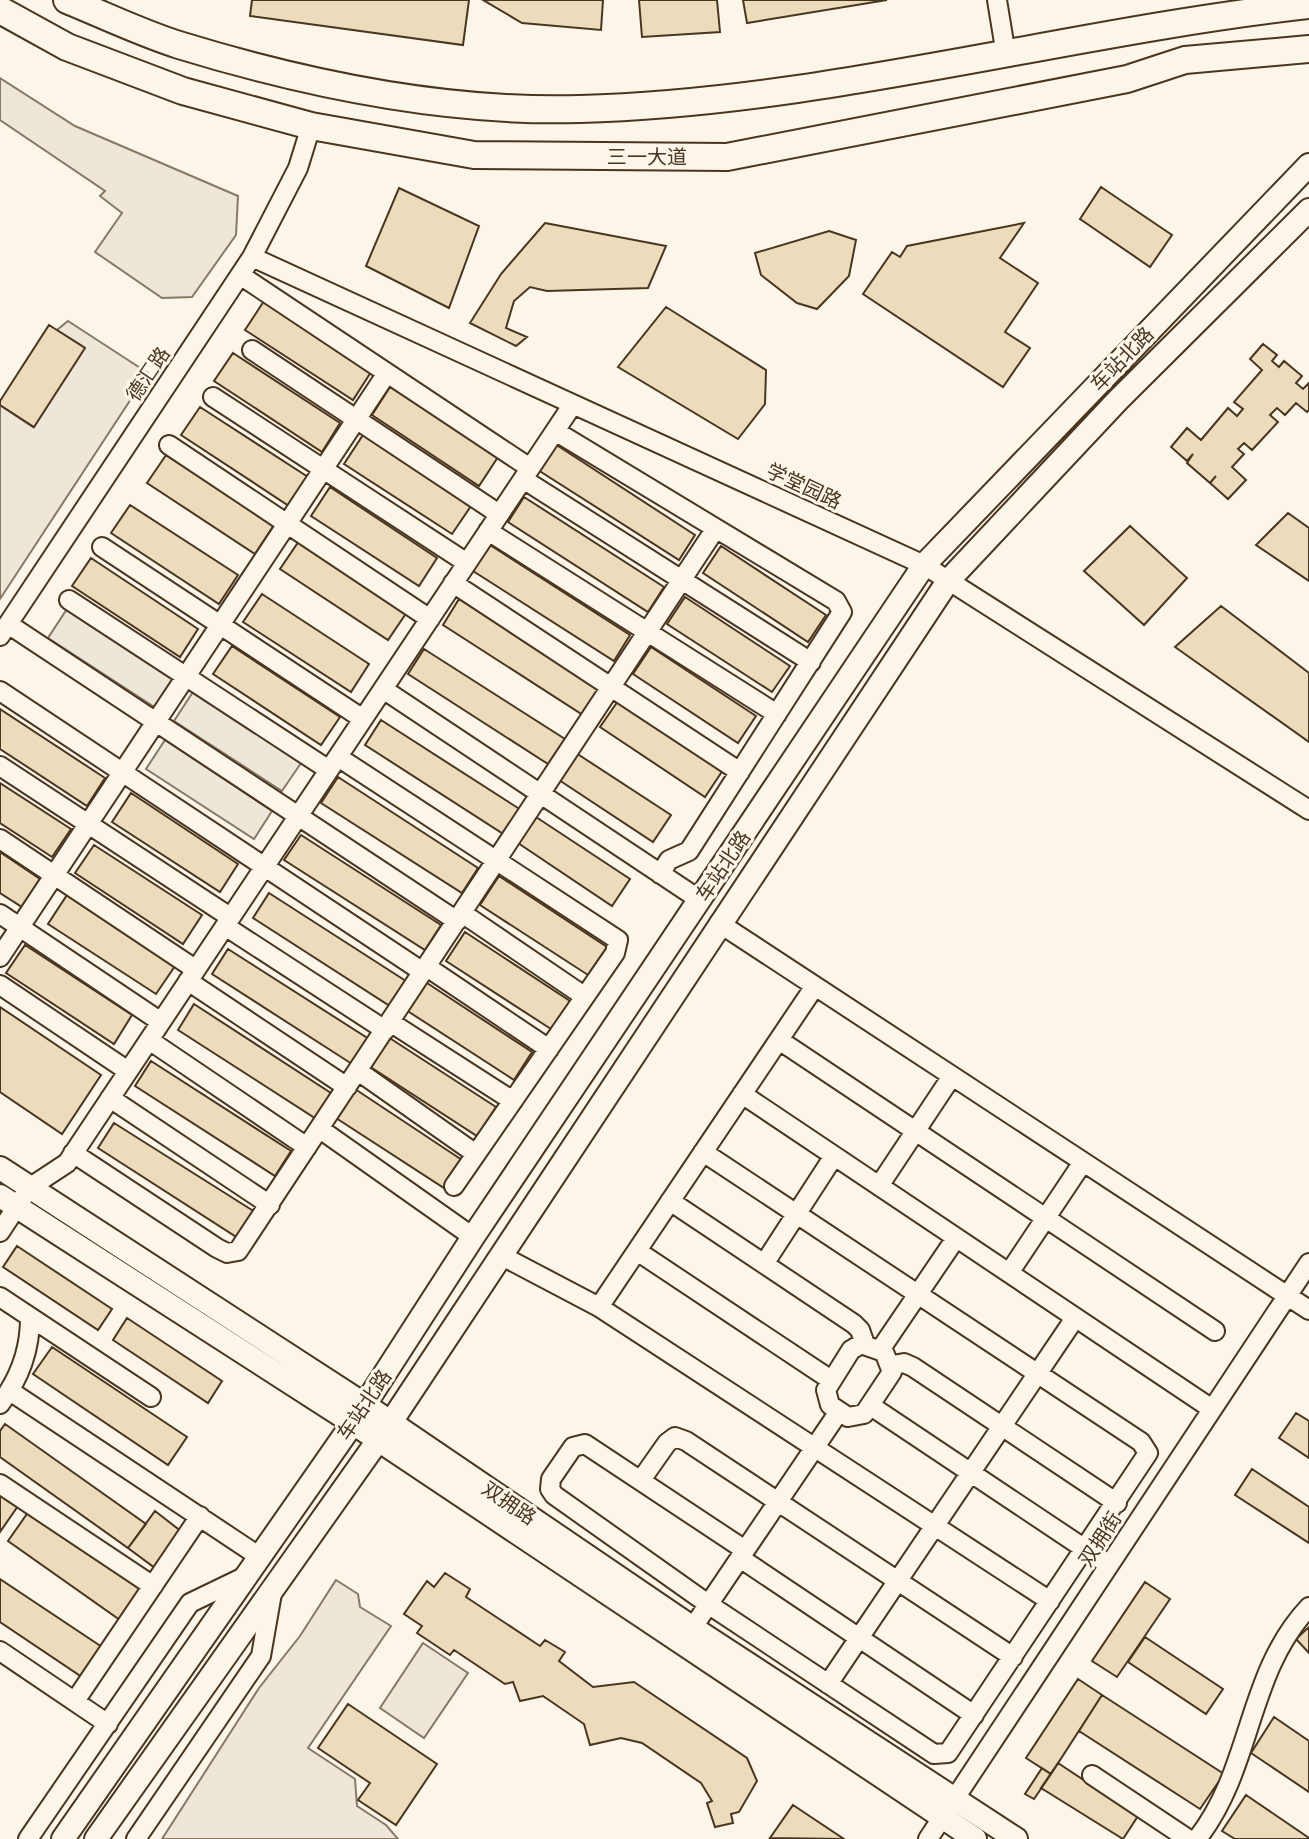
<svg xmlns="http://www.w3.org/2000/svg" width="1309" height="1839" font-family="'Source Sans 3','Noto Sans SC',sans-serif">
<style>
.green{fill:#ede6d9;stroke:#887966;stroke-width:2}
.parking{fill:#ede7d9;stroke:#887966;stroke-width:2}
.building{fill:#ecdcbc;stroke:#4a3520;stroke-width:2}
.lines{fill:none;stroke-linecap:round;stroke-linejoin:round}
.minor-casing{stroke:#4a3520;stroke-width:22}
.major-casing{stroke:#4a3520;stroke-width:26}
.highway-casing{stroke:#4a3520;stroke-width:30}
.minor{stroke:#fbf6e9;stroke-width:18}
.major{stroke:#fbf6e9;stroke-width:22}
.highway{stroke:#fbf6e9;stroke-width:26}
.labels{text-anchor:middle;stroke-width:6;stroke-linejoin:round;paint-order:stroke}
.street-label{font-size:20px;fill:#4a3520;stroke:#fbf6e9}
</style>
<rect width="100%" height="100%" fill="#fbf6e9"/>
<!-- green -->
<path class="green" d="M0,78L75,126L238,196L236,235L192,297L162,298L95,252L122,213L100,196L105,191L0,120Z
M68,321L148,373L0,599V405L33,427L84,347L57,330Z
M336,1580L358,1594L360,1607L391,1626L308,1748L355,1779L357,1806L386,1825L398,1839H162L259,1688L300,1636Z
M423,1643L468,1673L424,1738L380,1708Z"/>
<!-- parking -->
<path class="parking" d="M67,609L175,680L156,708L48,638Z
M193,692L301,763L282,791L174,721Z
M165,740L272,811L254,839L146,769Z"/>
<!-- building -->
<path class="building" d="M252,0H469L463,45L250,16Z
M483,0H603L601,30L522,23Z
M639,0H717L720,32L642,37Z
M743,0H887L747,23Z
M1101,187L1172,235L1150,267L1080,219Z
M399,188L479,226L449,308L366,266Z
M545,223L666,246L648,288L547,291L530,287L514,301L506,328L527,337L516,346L470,323L501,274Z
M1024,223L1000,258L1038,283L1005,332L1030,348L1003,387L863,294L892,252L900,257L907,246Z
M829,231L856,240L849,276L817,309L797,303L761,275L755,253Z
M264,301L371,372L353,400L245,330Z
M666,307L766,370L765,404L738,439L618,367Z
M49,325L85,348L34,427L0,405V401Z
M1263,344L1277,355L1272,361L1279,367L1284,361L1302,376L1296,383L1303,389L1309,383V410L1307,412L1296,403L1285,415L1277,408L1270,415L1278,422L1252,450L1244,443L1238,449L1244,454L1232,467L1246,480L1228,499L1210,483L1216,476L1210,483L1187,463L1193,454L1187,461L1171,447L1187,428L1201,440L1228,408L1237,416L1243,409L1234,402L1262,370L1250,359Z
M233,353L340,423L322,452L214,381Z
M390,387L498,457L479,486L372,415Z
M200,407L308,477L289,506L181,435Z
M363,435L471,506L452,534L344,464Z
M555,444L695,535L679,560L538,470Z
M166,455L274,525L255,554L147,483Z
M330,487L437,558L419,586L311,516Z
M524,497L664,587L648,612L508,522Z
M130,505L238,575L219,604L111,533Z
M1288,513L1309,528V581L1256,545Z
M1130,526L1187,578L1144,625L1084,571Z
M299,541L407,612L388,640L280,569Z
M490,545L630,635L614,661L473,571Z
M721,546L826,615L808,642L703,573Z
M91,558L198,629L180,657L72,586Z
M262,594L369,664L351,692L243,622Z
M685,597L790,666L772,692L667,624Z
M459,599L600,689L583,715L443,625Z
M1221,606L1309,673V742L1175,647Z
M232,646L340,717L321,745L213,674Z
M651,647L756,716L738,743L633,674Z
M424,649L565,739L548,764L408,674Z
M618,701L723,770L705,797L600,727Z
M0,709L105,778L87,806L0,749Z
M381,720L521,810L505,835L365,745Z
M576,753L671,815L653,842L559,780Z
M338,777L478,868L462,893L321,803Z
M0,783L71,829L52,857L0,823Z
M131,793L238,864L220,892L112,822Z
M536,817L630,879L612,906L518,843Z
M301,835L441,925L425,950L284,860Z
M94,845L202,915L183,944L75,873Z
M0,852L40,879L22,907L0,893Z
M499,876L607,947L588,975L480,905Z
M269,893L409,983L393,1008L253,918Z
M67,895L175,966L156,994L48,924Z
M465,932L573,1003L554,1031L446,961Z
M25,945L132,1015L114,1044L6,973Z
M228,949L369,1039L352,1064L212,974Z
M424,981L532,1052L514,1080L406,1010Z
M194,1004L334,1095L318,1120L178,1030Z
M0,1007L101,1075L62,1134L0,1092Z
M388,1037L496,1107L477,1136L369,1066Z
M151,1061L291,1151L275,1176L135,1086Z
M355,1089L462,1160L444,1188L336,1118Z
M114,1123L255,1212L238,1238L98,1148Z
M17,1246L112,1309L98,1330L3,1267Z
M127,1318L222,1381L208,1403L113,1340Z
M52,1347L187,1437L168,1465L33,1374Z
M1296,1413L1309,1421V1458L1279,1438Z
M5,1424L146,1524L128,1548L0,1457V1431Z
M1252,1469L1309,1507V1543L1235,1495Z
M0,1494L18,1506L0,1532Z
M29,1511L141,1590L120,1620L8,1541Z
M155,1511L182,1532L155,1568L128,1548Z
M445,1573L470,1589L466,1597L540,1646L545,1640L565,1652L559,1661L593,1687L634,1682L747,1758L757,1781L739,1812L731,1814L733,1823L715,1827L707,1803L712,1801L701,1783L642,1743L621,1738L590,1745L584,1724L543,1696L520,1701L513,1682L505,1684L454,1650L450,1655L417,1633L422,1626L404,1614L427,1581L434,1587Z
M0,1579L102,1647L82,1677L0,1622Z
M1145,1582L1170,1599L1117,1677L1092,1661Z
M1309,1627V1653L1296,1639Z
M1145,1637L1223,1689L1206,1714L1128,1662Z
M1078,1679L1102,1695L1051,1774L1026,1758Z
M1102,1695L1224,1774L1200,1809L1079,1731Z
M348,1704L437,1764L396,1825L358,1800L370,1783L318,1748Z
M1274,1717L1309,1741V1792L1251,1753Z
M1058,1763L1138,1816L1123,1839L1041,1788Z
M1042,1768L1051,1774L1034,1799L1025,1794Z
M1246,1795L1309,1838V1839H1235L1222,1831Z
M793,1805L844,1839L770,1838Z"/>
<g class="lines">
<!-- minor casing -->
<g class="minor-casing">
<path id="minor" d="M997,0L1006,55
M252,257L924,565L1309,810
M240,275L530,468
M252,350L499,514
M213,397L467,563
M555,431L836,601L842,612L689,851L669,860L660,874
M169,445L430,619
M523,479L811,662
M488,531L777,714
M102,547L363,719
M453,583L740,772
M69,600L329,770
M8,624L457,921
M0,636L252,257L298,168L311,126
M383,689L700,900
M0,691L423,972
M338,757L618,940L615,953L454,1186
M0,766L230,917
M0,839L195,969
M462,913L584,996
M0,914L161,1022
M719,923L1309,1310
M225,926L385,1030
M0,957L387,373
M427,967L549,1049
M188,981L347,1087
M0,985L128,1071
M390,1022L513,1101
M149,1040L307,1147
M779,1040L1215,1331
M358,1071L476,1154
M742,1094L1212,1409
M110,1098L270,1205
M320,1129L473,1237
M703,1152L1141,1442L1148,1453L948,1753L934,1754L928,1750L708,1604L554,1495L550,1489L551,1479L573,1447L585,1444L745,1550
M73,1153L217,1248L227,1253L238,1251L712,534
M879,1186L952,1076
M670,1201L854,1324L860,1330L865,1344
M0,1232L29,1188L67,1163L573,404
M637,1251L831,1380
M502,1256L599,1307L1050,1601
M764,1264L834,1156
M1009,1273L1083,1162
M0,1297L151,1397
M599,1307L815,986
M861,1344L884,1352L892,1372L864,1414L848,1417L830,1405L826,1390L851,1350Z
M880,1350L956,1238
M893,1365L904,1363L913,1367L1117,1503
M10,1391L260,1557
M0,1404C20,1378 30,1351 30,1318
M871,1406L1109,1565
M641,1480L667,1443L675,1437L686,1441L1013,1657
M0,1484L153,1586
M740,1558L974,1715
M685,1639L838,1413
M0,1651L108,1724
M828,1684L1075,1318
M75,1701L200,1516
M1092,1775L1188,1839
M28,1839L190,1603L248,1575
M136,1839L261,1656L272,1593
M928,1839L1309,1263
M1197,1839C1253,1768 1246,1674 1309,1607"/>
</g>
<!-- major casing -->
<g class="major-casing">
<path id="major" d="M0,1168L365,1405L693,1628L1016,1839
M0,1196L353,1423L975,1839
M63,1839L353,1423L473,1237L924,565L1309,165
M96,1839L391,1422L948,581L1118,400L1309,210"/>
</g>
<!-- highway casing -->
<g class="highway-casing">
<path id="highway" d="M67,0C104,15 141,33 179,45C306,84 446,113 580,109C827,102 1065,32 1309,5
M0,10L67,47L183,91L311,126L474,155L727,157L1127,79L1185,60L1309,49"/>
</g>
<!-- minor -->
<use href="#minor" class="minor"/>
<!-- major -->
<use href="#major" class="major"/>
<!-- highway -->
<use href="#highway" class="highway"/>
</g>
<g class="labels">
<!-- street labels -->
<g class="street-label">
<text x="647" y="164">三一大道</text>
<text transform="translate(1122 359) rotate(-46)" y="7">车站北路</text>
<text transform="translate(148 374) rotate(-56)" y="7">德汇路</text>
<text transform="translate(804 486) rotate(25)" y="7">学堂园路</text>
<text transform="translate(723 866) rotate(-56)" y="7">车站北路</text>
<text transform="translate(364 1405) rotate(-56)" y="7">车站北路</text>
<text transform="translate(509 1503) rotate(34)" y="7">双拥路</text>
<text transform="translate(1100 1539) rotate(-57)" y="7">双拥街</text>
</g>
</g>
</svg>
